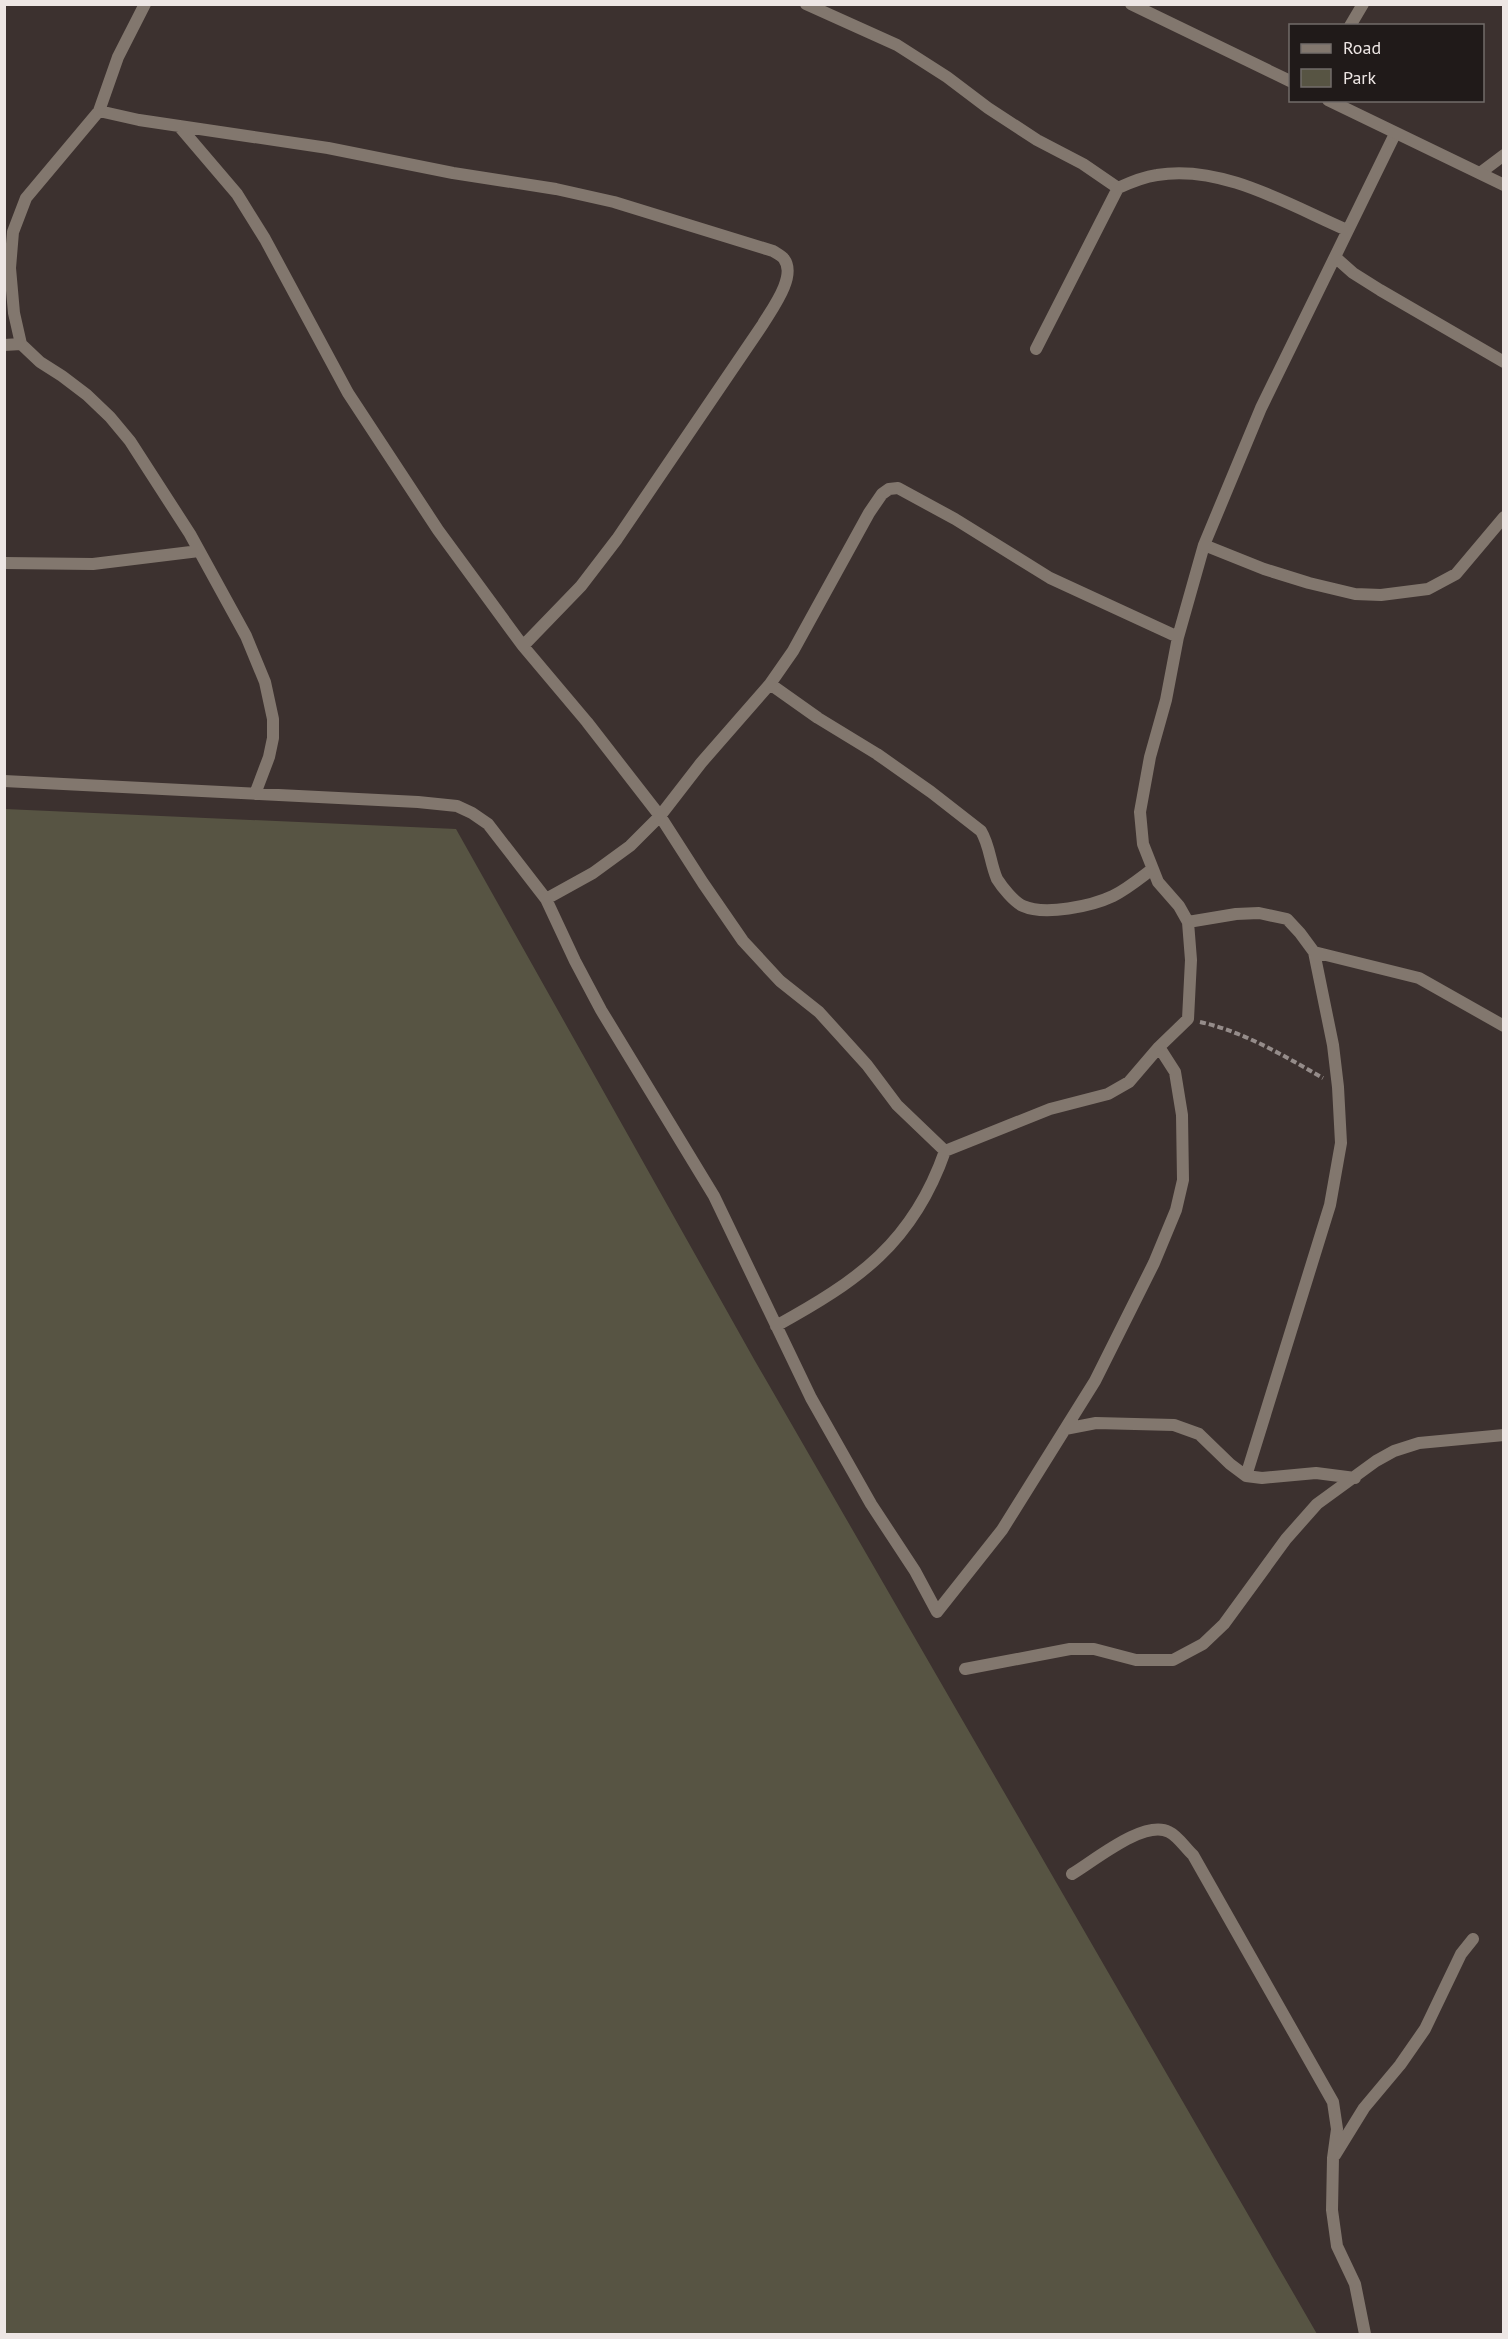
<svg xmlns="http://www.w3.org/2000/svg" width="1508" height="2339" font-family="'PT Sans',sans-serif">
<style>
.green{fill:#575443}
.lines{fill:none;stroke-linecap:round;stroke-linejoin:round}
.path{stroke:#958c8a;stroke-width:4;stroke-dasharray:6 3;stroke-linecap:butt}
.minor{stroke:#82776e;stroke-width:12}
.tertiary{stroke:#82776e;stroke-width:12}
</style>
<rect width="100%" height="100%" fill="#3c312f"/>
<!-- green -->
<path class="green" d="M5,809L456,829L755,1361L1317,2334H5Z"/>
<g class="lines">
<!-- path -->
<path class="path" d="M1200,1022C1245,1032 1284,1056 1323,1078"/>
<!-- minor -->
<path class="minor" d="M145,4L118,57L99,111L26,198L13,232L10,268L14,313L21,344L40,362L62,376L87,395L110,417L130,441L190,534L246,636L265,682L273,719V738L269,757L255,794
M806,4L897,45L947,77L988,108L1037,140L1083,164L1118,188C1131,182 1143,177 1157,175C1222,164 1289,205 1347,230
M1350,26L1363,4
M99,111L139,120L328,148L453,173L556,189L614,202L773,251C776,253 782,256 784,259C797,276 772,309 763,324L617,539L581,586L523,646
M179,126L237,194L265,239L348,393L438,530L523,646L587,722L660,816L703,883L743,941L780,981L819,1012L867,1065L897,1105L945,1151
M1480,173L1504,155
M1335,257L1353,273L1380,290L1504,362
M4,345L21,344
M1036,349L1118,188
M1204,545L1264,569L1309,583L1355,594L1381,595L1428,589L1456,574L1504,517
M4,563L93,564L199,551
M770,684L818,718L877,754L931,792L981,831C990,846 990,863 997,879C1002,887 1014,902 1023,906C1045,916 1092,906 1113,896C1127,889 1139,879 1151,870
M4,781L418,802L457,806L472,813L488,824L546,899L575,961L601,1010L714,1196L811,1398L871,1504L915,1571L937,1612L1002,1530L1095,1381L1154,1263L1176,1210L1183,1180L1182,1115L1175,1072L1159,1047
M546,899L593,873L630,846L660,816L701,763L770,684L793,651L869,513L882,494L889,489L898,488L955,519L1050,578L1178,637
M1314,952L1419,978L1504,1026
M776,1326C858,1281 913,1243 945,1151L1050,1109L1108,1094L1129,1082L1159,1047L1188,1019L1191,960L1188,922L1179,906L1158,882L1143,844L1140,812L1150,757L1166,700L1178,637L1204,545L1261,408L1395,134
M1065,1429L1096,1423L1174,1425L1199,1434L1230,1464L1246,1476L1330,1205L1341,1143L1338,1087L1333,1045L1314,952L1300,933L1287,919L1259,913L1236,914L1188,922
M1246,1476L1262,1478L1316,1473L1355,1478
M965,1669L1070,1649H1094L1136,1660H1173L1203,1644L1224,1624L1286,1539L1317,1504L1376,1461L1394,1451L1419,1443L1504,1435
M1072,1874C1094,1861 1144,1819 1169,1832C1178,1836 1186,1849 1193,1855L1333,2102L1337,2129L1333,2158L1332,2210L1337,2246L1355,2284L1365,2334
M1335,2155L1364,2108L1400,2065L1425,2029L1461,1954L1473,1939"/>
<!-- tertiary -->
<path class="tertiary" d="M1131,4L1290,81
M1328,100L1504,185"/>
</g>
<!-- border -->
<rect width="1508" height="2339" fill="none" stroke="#ede6e4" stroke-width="12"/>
<!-- legend -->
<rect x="1289" y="24" width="195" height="78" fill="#201a19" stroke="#726c6a" stroke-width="1.5"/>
<rect x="1301" y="44" width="30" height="9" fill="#82776e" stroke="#726c6a" stroke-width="1.5"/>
<text x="1343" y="54" font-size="18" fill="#ede6e4">Road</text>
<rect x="1301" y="69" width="30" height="18" fill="#575443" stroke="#726c6a" stroke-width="1.5"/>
<text x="1343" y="84" font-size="18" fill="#ede6e4">Park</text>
</svg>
